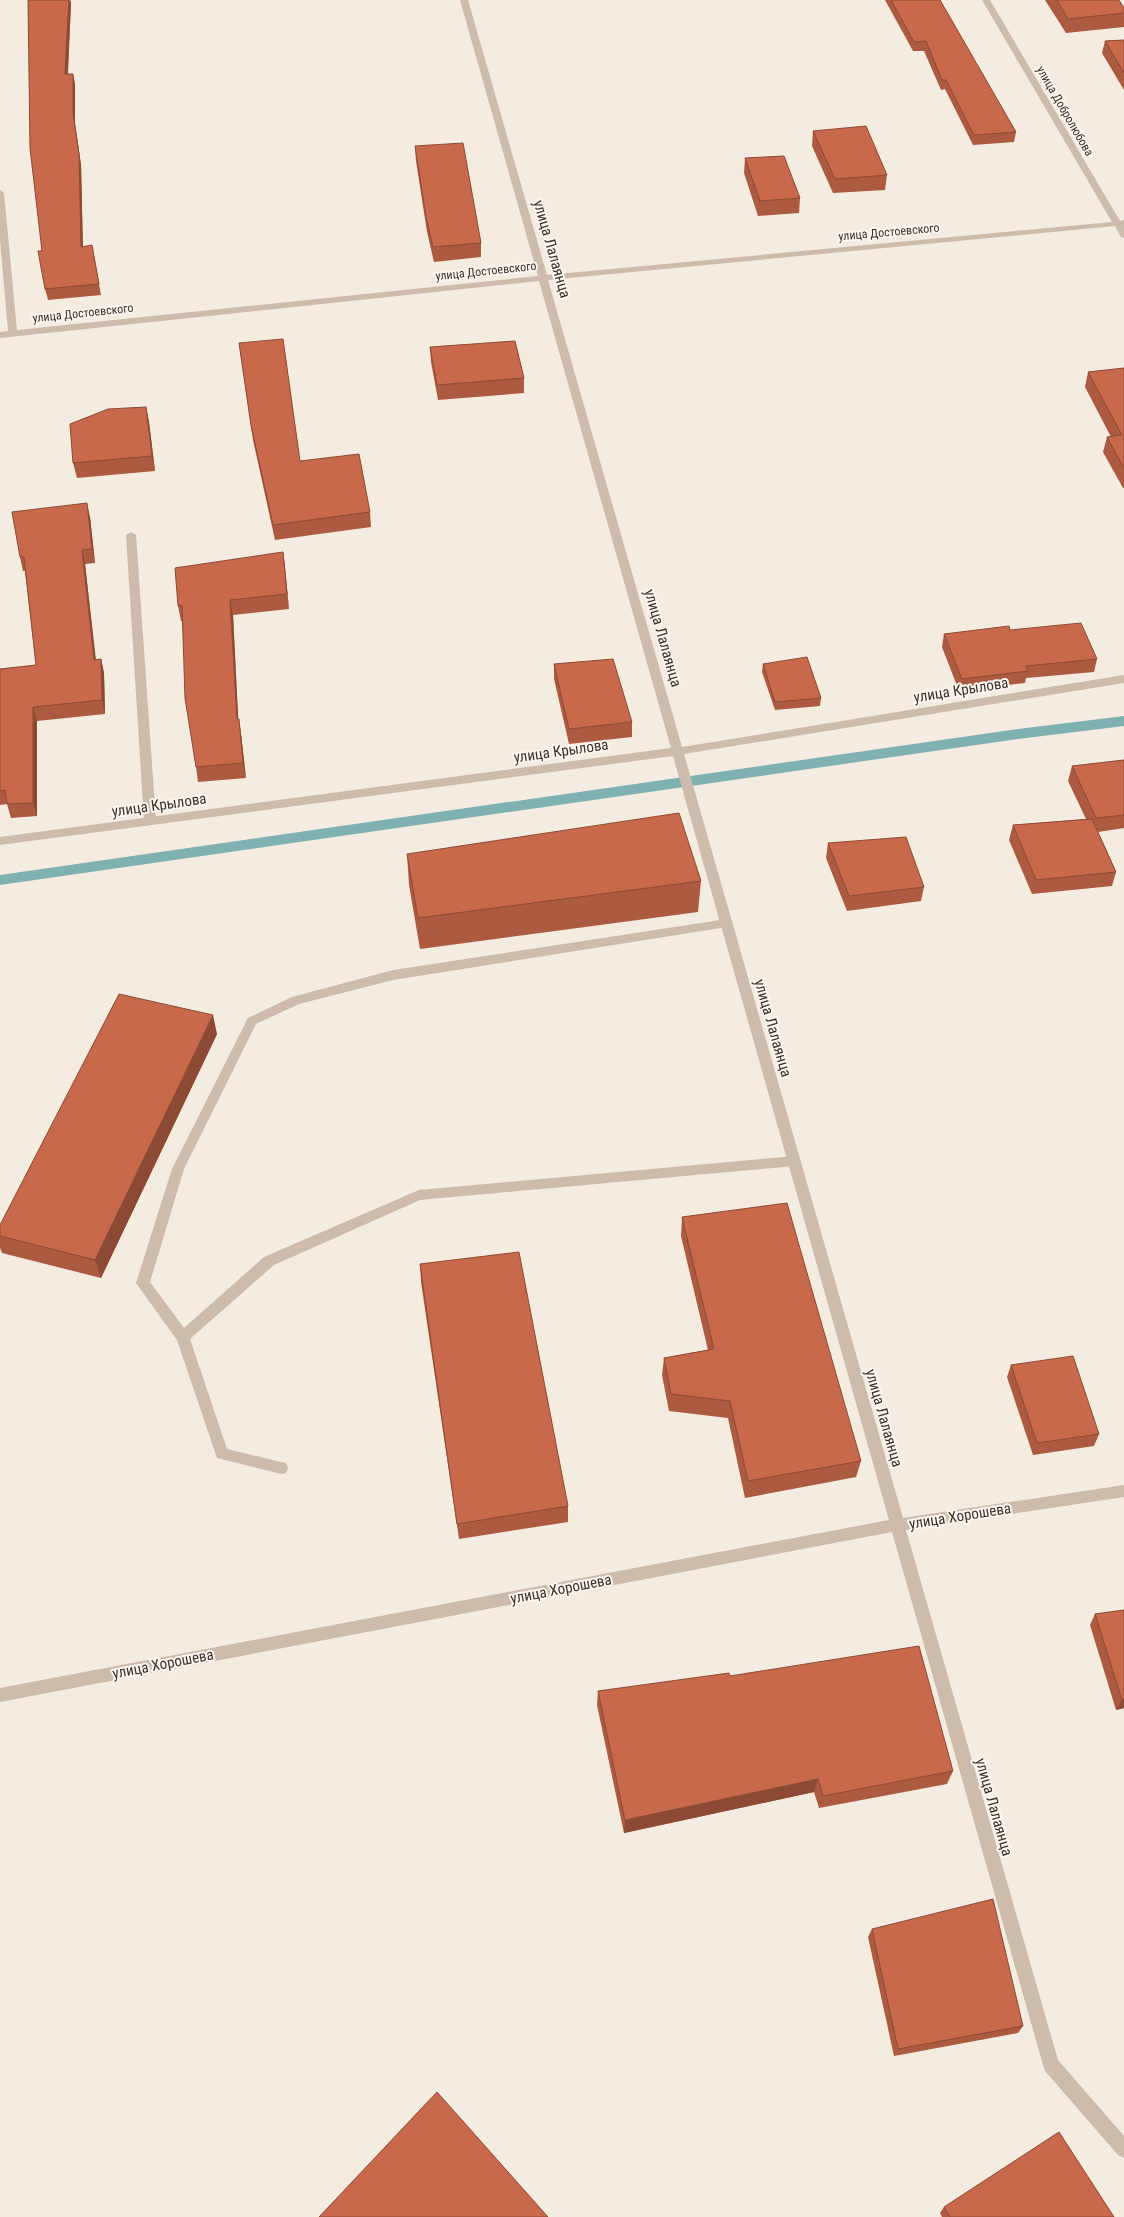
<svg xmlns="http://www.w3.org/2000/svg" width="1124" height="2217" font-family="'Roboto Condensed',sans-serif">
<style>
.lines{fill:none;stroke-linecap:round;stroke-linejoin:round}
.stream{fill:#7fb0b2;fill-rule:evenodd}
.lane{fill:#cdbbac;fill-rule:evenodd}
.street{fill:#cdbbac;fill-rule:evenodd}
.wall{fill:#ac5a40}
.shaded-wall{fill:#8c4a34}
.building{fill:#c8694b;stroke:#8c4a34}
.labels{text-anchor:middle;stroke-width:4;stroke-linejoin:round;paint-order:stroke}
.far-street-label{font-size:12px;fill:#3b302b;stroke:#fbf5ee}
.street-label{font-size:15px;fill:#3b302b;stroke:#fbf5ee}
</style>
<rect width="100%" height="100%" fill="#f4ebe1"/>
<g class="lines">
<!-- stream -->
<path class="stream" d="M1124,716V726L1018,739L0,885V875L1018,729Z"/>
<!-- lane -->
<path class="lane" d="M131,532L136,535L156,821L150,825L144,821L126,535Z
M727,919L733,923L727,927L393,980L299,1004L256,1024L184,1169L150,1282L184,1328L264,1257L419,1190L794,1156L799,1157L800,1161L799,1165L794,1166L420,1200L274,1265L190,1339L227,1449L281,1462L286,1463L288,1468L286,1473L281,1474L217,1458L177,1340L136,1283L172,1169L248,1018L292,997L393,970Z"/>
<!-- street -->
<path class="street" d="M460,0H468L547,275L1112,222L982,0H990L1120,221L1124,220V238L1121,237L1115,226L548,280L682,747L1124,675V683L684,754L903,1518L1124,1485V1497L906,1530L1058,2060L1124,2136V2158L1118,2155L1045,2071L1043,2065L892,1532L0,1702V1688L889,1520L673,756L0,845V837L671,748L539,281L0,338V332L8,331L0,240V190L4,193L17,330L538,276Z"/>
</g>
<!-- wall -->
<path class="wall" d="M28,0H70L71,3L68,74H73L75,85V124L81,165L83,246L94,256L101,295L48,300L45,289Z
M885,0H940L1016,132L1014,142L973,145L945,89L941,90L924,51H913Z
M1045,0H1119L1124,8V27L1066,33Z
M1124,40V90L1102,53L1105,41Z
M813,131L887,175L885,190L833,193L812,146Z
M415,146L481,243V257L434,262L427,232L416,161Z
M745,158L800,198L799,213L758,216L744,173Z
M239,343L300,461L370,512L371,527L275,540L253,440Z
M430,347L524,378V393L438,400L431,362Z
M1124,368V488H1123L1103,452L1107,437H1111L1085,387L1088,372Z
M146,407L149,422L155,471L77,478L73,463Z
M90,517L95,563L85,564L96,660L101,659L104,673L105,714L37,721V816L11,818L7,804L0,805V669L36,665L25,571H23L20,557Z
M283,552L289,609L233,615L238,719L241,734L246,778L198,782L196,767L182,621H181L178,606Z
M1010,630L1097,659L1094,672L1026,678L1025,683L959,691L942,647L944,634Z
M554,664L632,722V737L569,744L554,679Z
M763,664L821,698L820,706L775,710L762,672Z
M1124,760V828L1098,832L1116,872L1112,886L1032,894L1009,840L1013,825L1086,819L1068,781L1072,766Z
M828,843L924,887L921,901L847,911L826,858Z
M407,854L701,881L698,912L420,949L409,885Z
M217,1034L101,1278L2,1253L0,1248V1225Z
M682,1217L861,1461L856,1477L745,1498L728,1418L669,1411L662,1375L664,1358L708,1350L681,1236Z
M420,1264L568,1506V1522L459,1539L421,1282Z
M1011,1365L1099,1434L1094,1446L1033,1455L1007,1377Z
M1124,1610V1708L1116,1710L1090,1625L1095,1614Z
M730,1676L953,1771L947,1784L819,1808L814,1792L624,1833L597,1705L598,1691Z
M872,1929L1023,2026L1018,2033L894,2056L868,1937Z
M944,2207L1114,2217H942L940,2213Z"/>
<!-- shaded-wall -->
<path class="shaded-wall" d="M69,0H70L71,3L67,85L65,74Z
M73,74L75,85V124L81,165L83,258L81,247L73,113Z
M146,407L149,422L155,471L152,456Z
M87,503L90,517L95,563L92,549Z
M82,550L85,564L97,673L94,660Z
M283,552L285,567L289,609L287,594Z
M230,600L233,615L239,734L237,719Z
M101,659L104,673L105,714L102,700Z
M33,707L37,721V816L33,803Z
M239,719L241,734L246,778L243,763Z
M213,1015L217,1034L101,1278L95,1260Z
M1124,1699V1708L1116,1710L1122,1700Z
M818,1779L814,1792L624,1833L625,1820Z"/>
<!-- building -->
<path class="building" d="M28,0H69L65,74H73V113L79,154L81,247L92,245L99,284L45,289L38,251H42L30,148Z
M891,0H940L1016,132L974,135L946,80H942L926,41L914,42Z
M1057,0H1119L1124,8V13L1068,19Z
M1124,40V73L1105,41Z
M866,126L887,175L835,179L813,131Z
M463,143L481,243L433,247L426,217L415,146Z
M784,156L800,198L760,201L745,158Z
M283,339L300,461L359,454L370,512L273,525L251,425L239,343Z
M515,341L524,378L437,385L430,347Z
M1124,368V468L1107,437L1122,435L1088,372Z
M146,407L152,456L73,463L70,424L108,409Z
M87,503L92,549L82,550L94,660L101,659L102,700L33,707V803L7,804L5,790L0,791V669L36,665L24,557H20L12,512Z
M283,552L287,594L230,600L237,719H239L243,763L196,767L185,698L182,605L178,606L175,568Z
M1081,623L1097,659L1026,666L1028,671L962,679L944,634L1009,626L1010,630Z
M807,657L821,698L775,702L763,664Z
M613,659L632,722L569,729L554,664Z
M1124,760V815L1096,818L1072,766Z
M679,813L701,881L418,918L407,854Z
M1092,819L1116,872L1036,880L1013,825Z
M906,837L924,887L849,896L828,843Z
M119,994L213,1015L95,1260L0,1236V1225Z
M787,1203L861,1461L748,1481L730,1401L671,1394L664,1358L714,1349L682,1217Z
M519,1252L568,1506L457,1524L420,1264Z
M1073,1356L1099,1434L1037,1443L1011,1365Z
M1124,1610V1699L1122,1700L1095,1614Z
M919,1646L953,1771L823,1796L818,1779L625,1820L598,1691L729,1673L730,1676Z
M993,1899L1023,2026L898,2049L872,1929Z
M437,2092L548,2217H319Z
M1059,2132L1114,2217H950L944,2207Z"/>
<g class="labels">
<!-- far-street labels -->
<g class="far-street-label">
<text transform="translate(1065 111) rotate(60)" y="4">улица Добролюбова</text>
<text transform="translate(889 232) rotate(-5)" y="4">улица Достоевского</text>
<text transform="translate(486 271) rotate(-6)" y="4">улица Достоевского</text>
<text transform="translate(83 313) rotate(-6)" y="4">улица Достоевского</text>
</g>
<!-- street labels -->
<g class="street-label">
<text transform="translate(552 249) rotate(74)" y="5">улица Лалаянца</text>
<text transform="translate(663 638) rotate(74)" y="5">улица Лалаянца</text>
<text transform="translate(961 690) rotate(-9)" y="5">улица Крылова</text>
<text transform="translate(561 751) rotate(-8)" y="5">улица Крылова</text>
<text transform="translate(159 805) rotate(-8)" y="5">улица Крылова</text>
<text transform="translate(773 1028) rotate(74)" y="5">улица Лалаянца</text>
<text transform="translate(884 1418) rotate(74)" y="5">улица Лалаянца</text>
<text transform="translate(960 1516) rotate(-9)" y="5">улица Хорошева</text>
<text transform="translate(561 1589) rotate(-11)" y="5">улица Хорошева</text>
<text transform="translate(163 1664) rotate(-11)" y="5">улица Хорошева</text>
<text transform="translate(994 1807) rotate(74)" y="5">улица Лалаянца</text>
</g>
</g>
</svg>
